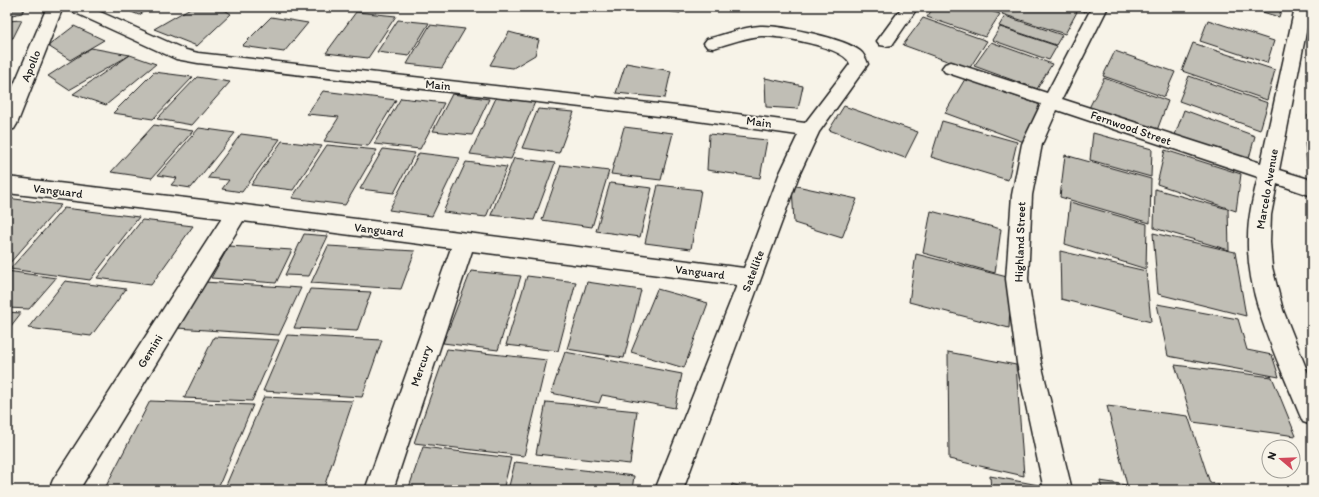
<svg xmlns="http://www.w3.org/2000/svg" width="1319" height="497" font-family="Itim,sans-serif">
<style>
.building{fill:#c0beb5;stroke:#1c1c1c}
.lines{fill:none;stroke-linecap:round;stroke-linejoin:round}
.minor-casing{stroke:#1c1c1c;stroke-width:3}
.minor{fill:#f7f3e8;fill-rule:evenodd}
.labels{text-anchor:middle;stroke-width:3.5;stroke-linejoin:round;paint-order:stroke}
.street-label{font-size:12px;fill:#1c1c1c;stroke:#f7f3e8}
</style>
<rect width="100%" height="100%" fill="#f7f3e8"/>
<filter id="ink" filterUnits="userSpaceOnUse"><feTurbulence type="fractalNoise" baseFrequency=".025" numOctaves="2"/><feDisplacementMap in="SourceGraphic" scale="8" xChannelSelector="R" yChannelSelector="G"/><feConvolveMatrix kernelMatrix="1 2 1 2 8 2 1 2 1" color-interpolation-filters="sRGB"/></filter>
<g filter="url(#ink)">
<!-- building -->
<path class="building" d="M7,7H25L22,13L7,16Z
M119,7H152L139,15Z
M192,7H220L231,14L197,46L154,29Z
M610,7H634L632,11Z
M640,7H682L680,13Z
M934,7H978L1000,14L985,37L927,17Z
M1007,7H1067L1078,10L1065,34L1002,14Z
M1070,7H1088L1085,12Z
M1246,7H1282L1279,17Z
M356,12L396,16L368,58L326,53Z
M1005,16L1062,35L1056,45L999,26Z
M271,17L308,23L284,52L242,46Z
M923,18L987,41L969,69L903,45Z
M22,20L13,38H7V21Z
M398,20L429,23L409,56L377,52Z
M1208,20L1274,41L1267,63L1200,41Z
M430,25L465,29L442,68L407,64Z
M74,26L104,40L70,60L48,46Z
M1000,27L1057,46L1049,60L992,40Z
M509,32L539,40L535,55L513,68L490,65Z
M991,42L1052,64L1037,89L974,66Z
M1193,43L1275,70L1267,100L1182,71Z
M91,48L130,55L69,90L48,76Z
M1115,51L1175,72L1164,97L1103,76Z
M130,55L156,64L106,105L73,94Z
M626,63L671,71L665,98L616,93Z
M154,72L193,77L153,119L113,113Z
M1189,76L1268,103L1260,130L1179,101Z
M197,77L230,82L192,125L157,119Z
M765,78L803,86L798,109L766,107Z
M1104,78L1168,101L1156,133L1089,108Z
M965,79L1041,105L1024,142L945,113Z
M323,91L396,100L368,146L324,141L339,117L307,114Z
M452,94L489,99L472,135L433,131Z
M401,98L444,103L420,149L374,144Z
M496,98L535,102L511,159L470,154Z
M844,106L918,132L905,158L829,130Z
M538,109L574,112L559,153L522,148Z
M1184,110L1255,136L1248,162L1175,135Z
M1308,115L1312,116V168L1307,167L1305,142L1311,143Z
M942,121L1017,142L1008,180L931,157Z
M154,125L193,131L152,178L111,172Z
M624,127L673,133L661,180L611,174Z
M199,128L235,133L191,188L171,185L177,178L158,175Z
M1093,133L1152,149L1151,177L1090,160Z
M241,134L280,139L242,192L222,189L229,180L208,178Z
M709,134L767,140L760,178L707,170Z
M282,141L322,146L293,190L251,185Z
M327,145L377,150L345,205L292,198Z
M383,149L415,153L394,193L360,189Z
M1165,150L1241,174L1236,211L1157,184Z
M419,153L460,158L432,216L389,210Z
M1065,155L1151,179L1150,223L1060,197Z
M514,158L555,163L534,220L491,215Z
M466,162L507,167L486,217L443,212Z
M561,165L609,171L592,227L542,220Z
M610,183L652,188L640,237L596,231Z
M658,185L701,190L691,249L645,243Z
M792,185L857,199L842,238L794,223Z
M1155,189L1228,209L1229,250L1154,228Z
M7,198L61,205L8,265H7Z
M1070,202L1147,224L1146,269L1065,244Z
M64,208L139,217L90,280L10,269Z
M931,211L1001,229L995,273L923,253Z
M142,220L193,226L151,285L97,278Z
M1153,233L1235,252L1246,316L1158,294Z
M304,234L328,236L309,276L285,275Z
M229,246L292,250L276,283L211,278Z
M328,246L415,251L401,289L311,283Z
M1060,251L1146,271L1151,322L1061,299Z
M916,254L1011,278L1009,328L909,302Z
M7,271L56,278L29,309L7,308Z
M471,271L521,276L498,350L443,343Z
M527,276L576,282L558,351L506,345Z
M65,281L126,289L91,336L28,328Z
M204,282L301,288L279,335L177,328Z
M587,282L641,290L624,358L567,349Z
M310,289L371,292L357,331L294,328Z
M657,289L708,303L684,368L631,352Z
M1157,304L1238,319L1247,350L1272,355L1279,377L1168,356Z
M7,312L21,313L7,331Z
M287,335L382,340L362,397L263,391Z
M214,337L279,340L252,401L184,398Z
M447,349L547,360L524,456L414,443Z
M565,352L682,374L675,408L602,395L599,403L551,393Z
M948,352L1016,365L1024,476L949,459Z
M1175,365L1272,377L1296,436L1193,422Z
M264,397L353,401L323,490H224Z
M150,401L253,405L217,490H104Z
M546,402L637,411L630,464L536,454Z
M1107,406L1188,416L1210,483L1218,484L1220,490H1102L1100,481L1127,485Z
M423,447L511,458L503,490H408Z
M515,462L634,476L632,490H508Z
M990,476L1055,488V490H991Z
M732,484L751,490H731Z"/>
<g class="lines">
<!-- minor casing -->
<g class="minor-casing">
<path id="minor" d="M47,7H63L17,124L14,129L7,130V101Z
M67,7H89L186,50L198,53L676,106L805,123L850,64C846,47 777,35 761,36C745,37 729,44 713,48L707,47L704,43L707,39C724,35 742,27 760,26C781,25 844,38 860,51C864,54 866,59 868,64L819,132L799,175L683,490H655L737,285L472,251L393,490H365L451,248L243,221L79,490H49L53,480L222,218L7,193V177L237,204L744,268L779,175L798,135L676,118L198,63L176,59L69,10Z
M902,7H918L892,45L886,46L880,45L877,41Z
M1092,7H1108L1062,99L1261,163L1295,7H1311L1279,170L1312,180V196L1277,184L1271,215L1270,242L1272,267L1283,310L1312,383V425L1303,422L1299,413C1277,358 1246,298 1248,238C1248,217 1253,198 1258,177L1057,110L1042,144L1032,195L1028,279L1041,363L1072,490H1044L1017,363L1006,279L1012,195L1022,144L1041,104L945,72L942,68L945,64L951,62L1047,93Z"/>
</g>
<!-- minor -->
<use href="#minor" class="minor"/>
</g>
</g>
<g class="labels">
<!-- street labels -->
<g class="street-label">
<text transform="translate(31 66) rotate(-68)" y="4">Apollo</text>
<text transform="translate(438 85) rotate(6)" y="4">Main</text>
<text transform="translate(759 122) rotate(8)" y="4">Main</text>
<text transform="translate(1131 128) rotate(19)" y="4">Fernwood Street</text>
<text transform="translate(1267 189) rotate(-80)" y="4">Marcelo Avenue</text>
<text transform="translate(58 191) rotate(7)" y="4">Vanguard</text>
<text transform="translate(379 230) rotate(7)" y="4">Vanguard</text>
<text transform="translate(1020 242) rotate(-88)" y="4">Highland Street</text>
<text transform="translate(753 271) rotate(-70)" y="4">Satellite</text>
<text transform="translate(700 272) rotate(7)" y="4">Vanguard</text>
<text transform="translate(150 351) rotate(-58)" y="4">Gemini</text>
<text transform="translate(421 366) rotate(-71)" y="4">Mercury</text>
</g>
</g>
<!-- margin -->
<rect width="1319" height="497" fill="none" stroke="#f7f3e8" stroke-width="24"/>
<rect x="12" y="12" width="1295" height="473" fill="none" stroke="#1c1c1c" stroke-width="1.5" filter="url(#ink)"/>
<!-- north arrow -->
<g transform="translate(1281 459) rotate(289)"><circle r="19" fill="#f7f3e8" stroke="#9f9d96"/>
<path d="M0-3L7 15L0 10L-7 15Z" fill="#d1495b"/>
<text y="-6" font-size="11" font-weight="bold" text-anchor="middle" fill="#1c1c1c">N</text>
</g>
</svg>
